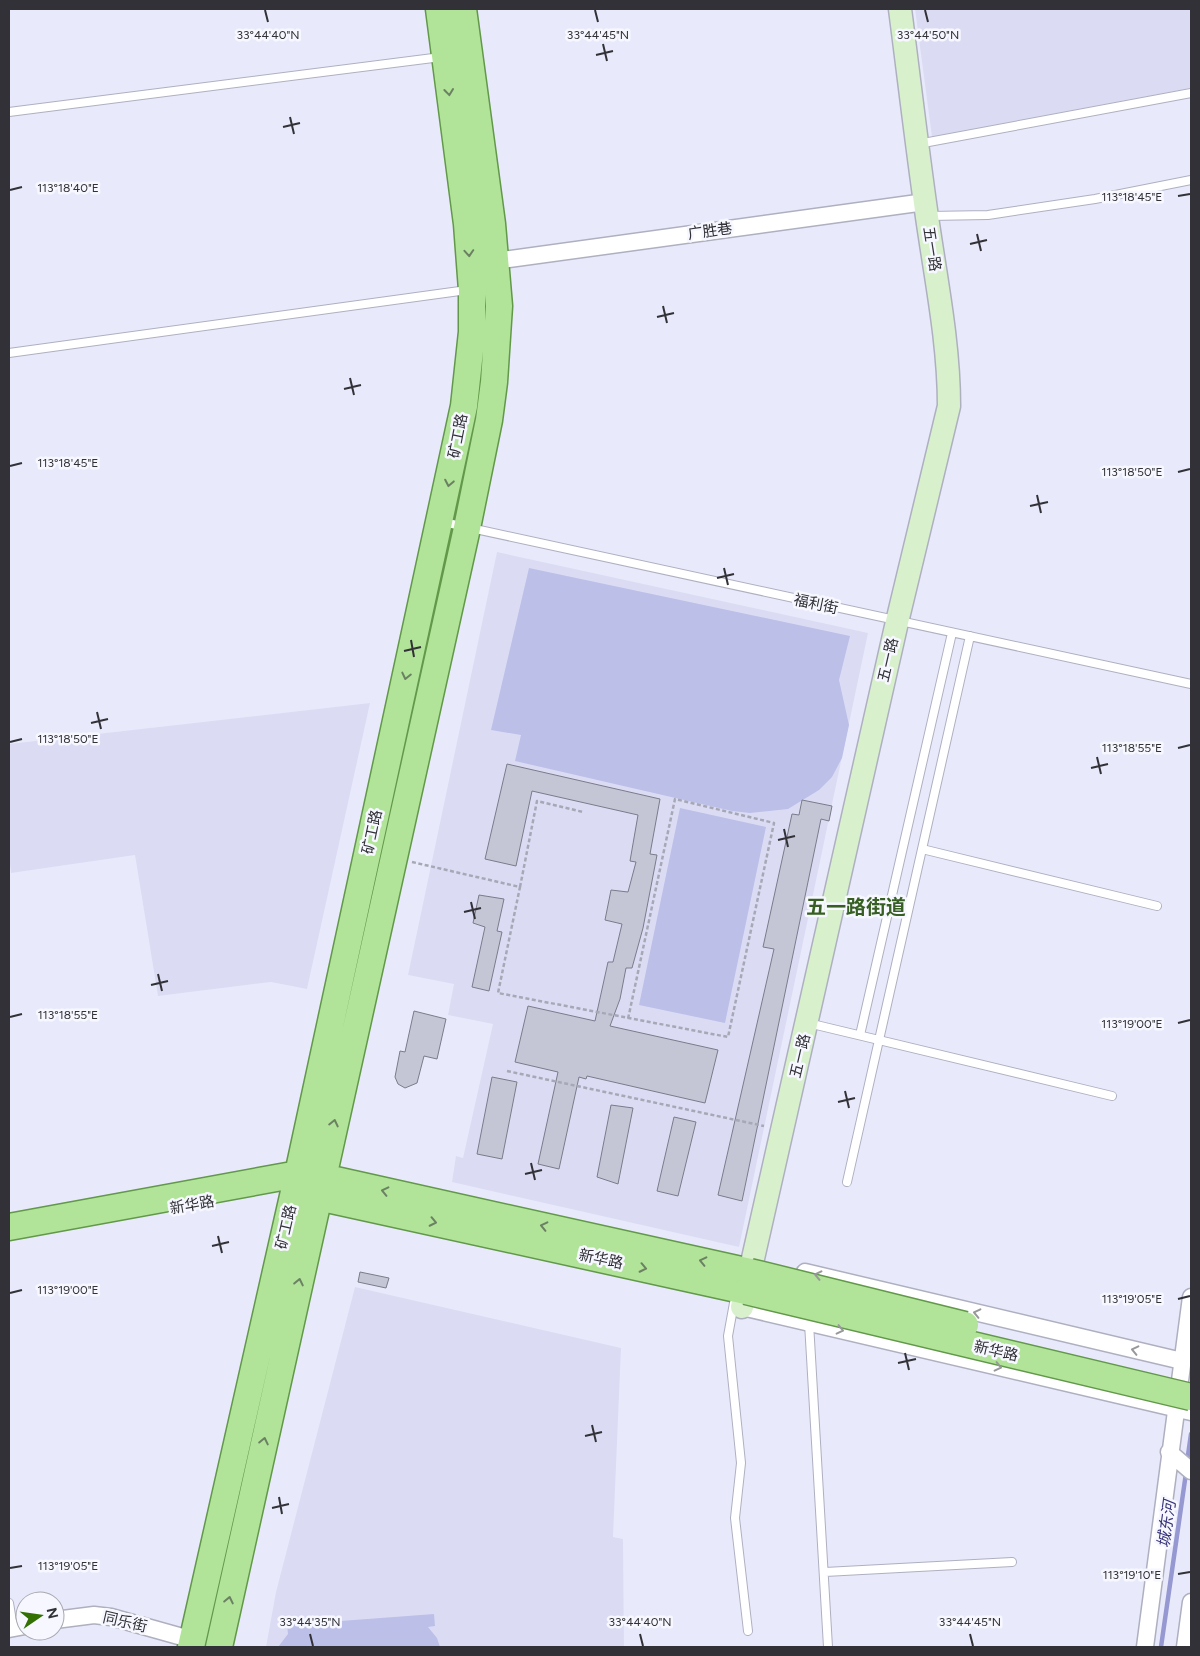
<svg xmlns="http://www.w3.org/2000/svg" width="1200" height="1656" font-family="Figtree,'Noto Sans SC',sans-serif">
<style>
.built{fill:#dbdcf4}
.green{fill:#bcbfe8}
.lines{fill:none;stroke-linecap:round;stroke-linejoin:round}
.stream{stroke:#9699d1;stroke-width:4.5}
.building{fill:#c4c6d6;stroke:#7a7c8a}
.lane-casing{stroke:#aeb0c0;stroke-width:10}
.street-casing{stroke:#aeb0c0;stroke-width:19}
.secondary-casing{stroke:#aeb0c0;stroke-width:25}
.primary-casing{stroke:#62984a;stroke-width:29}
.path{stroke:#a7a8b6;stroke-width:2.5;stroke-dasharray:4 2.5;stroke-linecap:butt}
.lane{stroke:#fff;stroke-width:8}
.street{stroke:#fff;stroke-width:16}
.secondary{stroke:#d8f1cc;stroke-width:22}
.primary{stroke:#b1e398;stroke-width:26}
.primary-bridge-casing{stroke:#62984a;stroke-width:29;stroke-linecap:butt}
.primary-bridge{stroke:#b1e398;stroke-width:26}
.oneway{stroke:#6b8163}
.oneway2{stroke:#98989b}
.ticks{fill:none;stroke:#313137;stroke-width:2}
.labels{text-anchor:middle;stroke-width:5;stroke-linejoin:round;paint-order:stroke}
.street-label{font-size:15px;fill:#313137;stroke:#f7f8ff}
.water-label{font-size:16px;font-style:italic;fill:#393579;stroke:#f7f8ff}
.district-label{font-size:20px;font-weight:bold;fill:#375f23;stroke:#f7f8ff}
.ticks-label{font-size:12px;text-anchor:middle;fill:#313137;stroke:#f7f8ff;stroke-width:5;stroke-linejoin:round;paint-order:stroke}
</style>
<rect width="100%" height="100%" fill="#e8eafb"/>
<!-- built -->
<path class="built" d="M915,9H1191V88L932,137Z
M497,552L868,633L739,1247L452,1182L456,1156L463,1158L493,1024L448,1015L454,984L408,975Z
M370,703L307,989L271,982L158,996L135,855L11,873L9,856V744Z
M355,1287L621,1348L613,1537L623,1539L624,1647H266L276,1592Z"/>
<!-- green -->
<path class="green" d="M529,568L850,636L839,680L849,725L842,758L832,777L819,790L788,809L750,813L732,811L515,761L521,735L491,730Z
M680,808L766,827L725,1023L639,1005Z
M434,1614L435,1626L428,1627L437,1638L440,1647H278L288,1634L287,1625Z"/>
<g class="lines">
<!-- stream -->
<path class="stream" d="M1187,1462L1191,1434
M1161,1647L1186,1473"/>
</g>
<!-- building -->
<path class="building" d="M507,764L660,799L650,854L657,855L643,928L632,968H626L620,999L610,1026L718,1050L705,1103L587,1076L586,1079L579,1077L559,1169L538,1164L558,1072L515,1062L528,1006L595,1021L608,962H613L622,924L605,920L611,890L628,892L636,862L630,861L638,815L532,791L516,866L485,859Z
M802,800L832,806L829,821L821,819L742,1201L718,1195L774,949L763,947L792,814L799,815Z
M479,895L504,899L497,931L502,932L489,991L472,987L485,927L473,923Z
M414,1011L446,1019L437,1059L424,1056L417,1083L405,1088L398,1084L395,1077L400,1051L405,1052Z
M492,1077L517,1082L502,1159L477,1154Z
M611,1105L633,1108L618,1184L597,1177Z
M674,1117L696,1122L678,1196L657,1191Z
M360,1272L389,1278L386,1288L358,1282Z"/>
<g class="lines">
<!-- lane casing -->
<g class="lane-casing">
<path id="lane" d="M9,112L441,57
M918,144L1191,93
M929,216L988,215L1095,199L1191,180
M9,353L467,290
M443,522L1191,684
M922,849L1157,906
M808,1023L1112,1096
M860,1035L952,633
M847,1182L970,636
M734,1303L728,1336L741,1463L735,1518L748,1631
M809,1323L828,1647
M825,1572L1012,1562
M9,1603L13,1628"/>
</g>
<!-- street casing -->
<g class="street-casing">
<path id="street" d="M495,261L925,202
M805,1272L1182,1361
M742,1307L1191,1412
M1169,1452L1191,1471
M55,1620L94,1615L111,1617L193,1640
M9,1629L25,1626
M1145,1647L1191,1297
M1185,1647L1191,1602"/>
</g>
<!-- secondary casing -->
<g class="secondary-casing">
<path id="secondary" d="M742,1307L897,622L949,406C949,343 936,280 927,217C917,148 909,78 900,9"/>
</g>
<!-- primary casing -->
<g class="primary-casing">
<path id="primary" d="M302,1190L318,1197L746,1291
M9,1227L298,1174L322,1177L750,1272
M191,1647L298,1174L464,406L472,332V290L467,224L439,9
M219,1647L467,528L489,420L494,382L499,306L492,224L463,9"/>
</g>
<!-- path -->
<path class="path" d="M412,862L520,887L498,993L728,1037L774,823L675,799L628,1019
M520,887L537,801L583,812
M507,1071L764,1126"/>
<!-- lane -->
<use href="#lane" class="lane"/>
<!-- street -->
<use href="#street" class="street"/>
<!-- secondary -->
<use href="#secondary" class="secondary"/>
<!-- primary -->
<use href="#primary" class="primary"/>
<!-- primary-bridge casing -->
<g class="primary-bridge-casing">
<path id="primary-bridge" d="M750,1272L965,1325
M746,1291L1191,1397"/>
</g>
<!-- primary-bridge -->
<use href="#primary-bridge" class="primary-bridge"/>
</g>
<!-- one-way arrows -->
<defs><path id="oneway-chevron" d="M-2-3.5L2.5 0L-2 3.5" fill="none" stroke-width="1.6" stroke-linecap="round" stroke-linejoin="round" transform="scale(1.25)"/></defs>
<g class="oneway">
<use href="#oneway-chevron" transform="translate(449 92) rotate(83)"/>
<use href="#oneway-chevron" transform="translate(469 253) rotate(86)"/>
<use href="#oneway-chevron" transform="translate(449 483) rotate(101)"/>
<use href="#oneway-chevron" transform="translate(406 676) rotate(103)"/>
<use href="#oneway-chevron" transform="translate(334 1123) rotate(-77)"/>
<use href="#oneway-chevron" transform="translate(385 1191) rotate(-167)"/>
<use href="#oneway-chevron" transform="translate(433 1222) rotate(12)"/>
<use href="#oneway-chevron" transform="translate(544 1226) rotate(-167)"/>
<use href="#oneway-chevron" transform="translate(703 1261) rotate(-167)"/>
<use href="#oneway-chevron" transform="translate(643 1268) rotate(12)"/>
<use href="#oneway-chevron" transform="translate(299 1282) rotate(-78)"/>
<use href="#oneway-chevron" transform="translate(264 1441) rotate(-78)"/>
<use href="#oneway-chevron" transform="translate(229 1600) rotate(-78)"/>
</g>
<g class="oneway2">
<use href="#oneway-chevron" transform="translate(818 1275) rotate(-167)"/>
<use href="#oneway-chevron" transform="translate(977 1313) rotate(-167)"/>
<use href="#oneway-chevron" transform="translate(840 1330) rotate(13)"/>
<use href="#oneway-chevron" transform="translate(1135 1350) rotate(-167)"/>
<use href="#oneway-chevron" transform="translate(998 1367) rotate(13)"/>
</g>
<!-- ticks -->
<path class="ticks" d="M265,10L268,22M595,10L598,22M925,10L928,22M603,44L607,61M596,55L613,51M290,117L294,134M283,127L300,123M10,190L22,187M1178,196L1190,194M977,234L981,251M970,244L987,240M663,306L667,323M657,317L674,313M350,378L354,395M344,389L361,385M10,466L22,463M1178,472L1190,469M1037,495L1041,513M1030,506L1048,502M724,568L728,585M717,578L734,574M411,640L414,657M404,651L421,647M97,712L101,729M91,723L108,719M10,742L22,739M1178,748L1190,745M1097,757L1101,774M1091,768L1108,764M784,829L788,847M778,840L795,836M471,902L475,919M464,912L481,908M158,974L162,991M151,985L168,981M10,1017L22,1014M1178,1023L1190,1020M845,1091L849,1108M838,1102L855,1098M531,1163L535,1180M525,1174L542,1170M218,1236L222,1253M212,1246L229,1242M10,1293L22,1290M1178,1299L1190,1296M905,1353L909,1370M898,1363L916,1359M592,1425L596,1442M585,1436L602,1432M279,1497L282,1514M272,1508L289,1504M10,1568L22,1566M1178,1574L1190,1572M310,1634L313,1646M640,1634L643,1646M970,1634L973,1646"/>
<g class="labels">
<!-- street labels -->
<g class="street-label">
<text transform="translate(710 231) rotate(-8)" y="5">广胜巷</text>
<text transform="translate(932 249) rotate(81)" y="5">五一路</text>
<text transform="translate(458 436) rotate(-79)" y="5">矿工路</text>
<text transform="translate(816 604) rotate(12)" y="5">福利街</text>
<text transform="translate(888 660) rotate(-77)" y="5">五一路</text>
<text transform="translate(372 832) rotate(-78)" y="5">矿工路</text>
<text transform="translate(800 1056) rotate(-77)" y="5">五一路</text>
<text transform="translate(192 1205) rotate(-10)" y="5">新华路</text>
<text transform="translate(286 1227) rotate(-77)" y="5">矿工路</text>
<text transform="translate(601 1259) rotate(12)" y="5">新华路</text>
<text transform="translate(996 1351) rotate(13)" y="5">新华路</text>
<text transform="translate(125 1622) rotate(13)" y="5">同乐街</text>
</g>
<!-- water labels -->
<g class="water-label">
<text transform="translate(1166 1524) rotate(-82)" y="6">城东河</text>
</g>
<!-- district labels -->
<g class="district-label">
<text x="856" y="914">五一路街道</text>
</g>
</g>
<g class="ticks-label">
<text x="268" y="39">33°44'40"N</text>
<text x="598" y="39">33°44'45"N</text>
<text x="928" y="39">33°44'50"N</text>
<text x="68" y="192">113°18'40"E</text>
<text x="1132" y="201">113°18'45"E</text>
<text x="68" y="467">113°18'45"E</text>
<text x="1132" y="476">113°18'50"E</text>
<text x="68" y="743">113°18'50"E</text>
<text x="1132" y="752">113°18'55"E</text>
<text x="68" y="1019">113°18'55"E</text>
<text x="1132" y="1028">113°19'00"E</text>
<text x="68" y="1294">113°19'00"E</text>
<text x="1132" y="1303">113°19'05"E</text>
<text x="68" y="1570">113°19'05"E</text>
<text x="1132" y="1579">113°19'10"E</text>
<text x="310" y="1626">33°44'35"N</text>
<text x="640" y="1626">33°44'40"N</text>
<text x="970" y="1626">33°44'45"N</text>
</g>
<!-- border -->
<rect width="1200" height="1656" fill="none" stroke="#313137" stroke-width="20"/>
<!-- north arrow -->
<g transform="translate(40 1616) rotate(77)"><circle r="24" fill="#f7f8ff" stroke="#a8a8af"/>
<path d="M0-4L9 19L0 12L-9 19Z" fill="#327004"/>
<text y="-8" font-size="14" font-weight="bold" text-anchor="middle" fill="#313137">N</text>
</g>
</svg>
